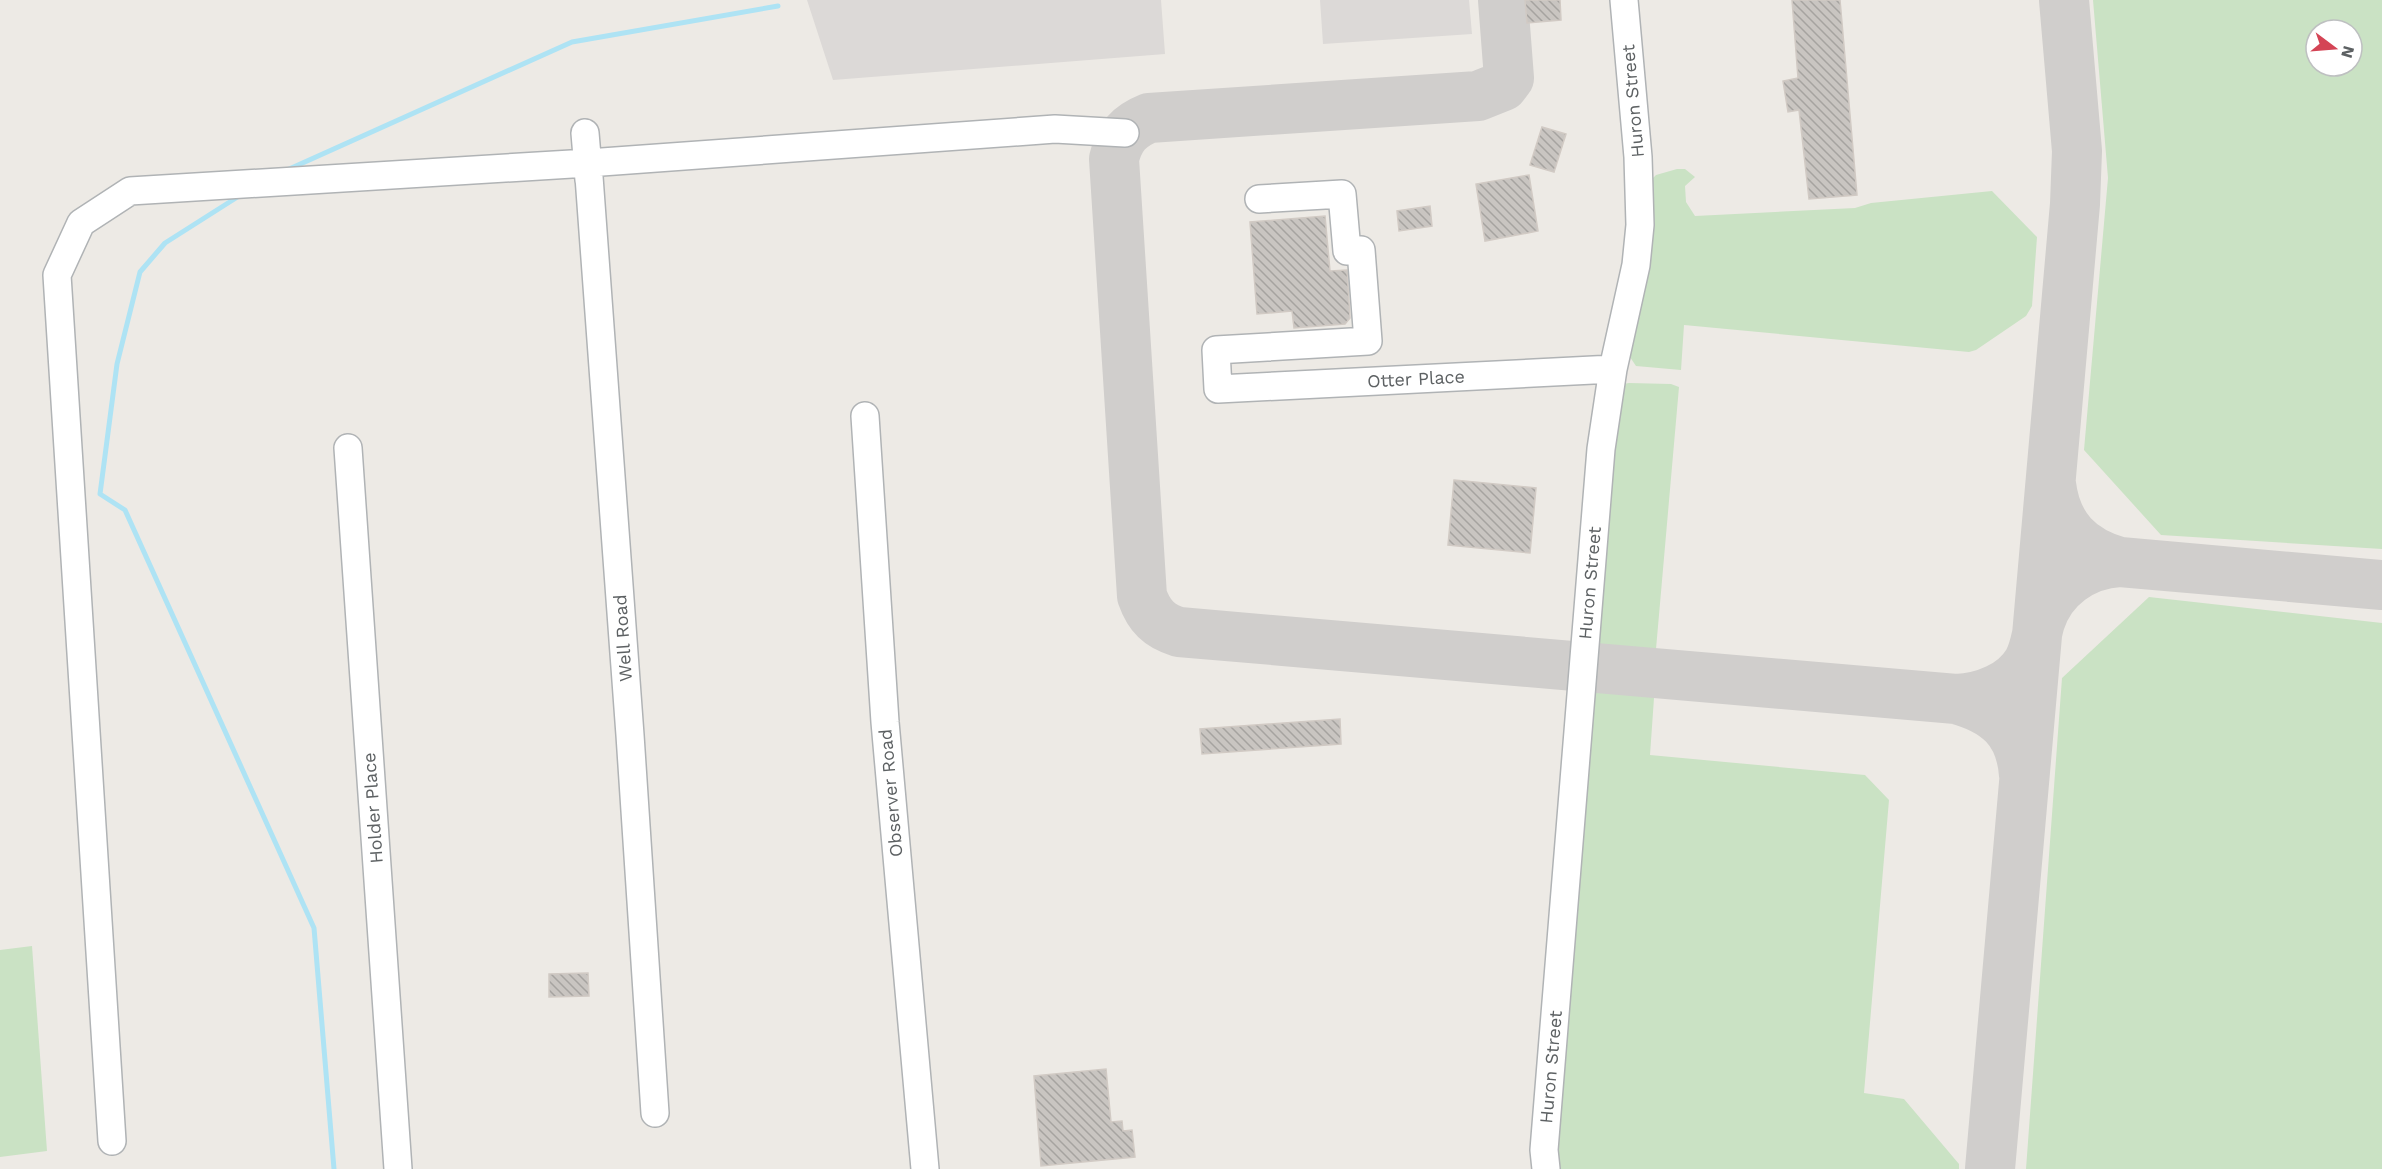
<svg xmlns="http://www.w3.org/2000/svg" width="2382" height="1169" font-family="'Work Sans',sans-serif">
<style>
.industrial{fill:#dcd9d7}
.grass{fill:#cae2c4;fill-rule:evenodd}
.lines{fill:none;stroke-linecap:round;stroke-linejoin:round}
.stream{stroke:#aee3f4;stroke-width:5}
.taxiway{stroke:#d0cecc;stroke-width:50}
.building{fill:url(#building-back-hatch);stroke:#d1cac4;stroke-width:1.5}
.minor-casing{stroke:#b0b3b5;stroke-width:30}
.minor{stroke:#fff;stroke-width:27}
.labels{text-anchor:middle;stroke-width:6;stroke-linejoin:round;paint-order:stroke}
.street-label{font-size:18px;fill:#5d6163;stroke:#fff}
</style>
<defs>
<pattern id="building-back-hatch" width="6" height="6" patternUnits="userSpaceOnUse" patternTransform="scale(1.5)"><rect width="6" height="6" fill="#c9c5c1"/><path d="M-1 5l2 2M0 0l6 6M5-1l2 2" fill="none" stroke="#a6a3a0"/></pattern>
</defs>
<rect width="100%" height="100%" fill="#edeae5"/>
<!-- industrial -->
<path class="industrial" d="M807,0H1161L1165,54L833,80Z
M1320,0H1469L1472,34L1323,44Z"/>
<!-- grass -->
<path class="grass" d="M2093,0H2382V549L2161,535L2084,450L2108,178ZM2316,30H2352V66H2316Z
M1677,169H1685L1695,177L1685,186L1686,202L1695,216L1855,208L1871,203L1992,191L2037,237L2032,306L2026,316L1976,350L1969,352L1684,325L1681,370L1636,366L1626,351L1649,182L1656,175Z
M1629,383L1671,384L1679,387L1656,649L1649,652L1593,647L1620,388L1623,384Z
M2149,597L2382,623V1169H2026L2062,678Z
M1598,688L1639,692L1654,698L1650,755L1865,775L1889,800L1864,1093L1904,1099L1959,1164V1169H1556L1553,1146L1592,697Z
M32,946L47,1151L0,1157V950Z"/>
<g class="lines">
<!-- stream -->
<path class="stream" d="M287,170L572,42L778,6
M239,196L165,243L140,272L117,364L100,494L125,510L314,928L334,1169"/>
<!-- taxiway -->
<path class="taxiway" d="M1503,0L1509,78L1503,86L1478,96L1149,118C1129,126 1119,137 1114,159L1142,596C1149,616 1159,626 1179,632L1956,699
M2120,562L2382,585
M2024,775C2021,731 1997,710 1956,699C1983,698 2014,686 2028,662C2035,650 2036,636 2040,622C2051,587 2083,564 2120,562C2080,551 2056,527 2051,484
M1990,1169L2075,204L2077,151L2064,0"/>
</g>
<!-- building -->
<path class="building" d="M1525,0H1560L1561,20L1527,23Z
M1792,0H1840L1857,195L1809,199L1799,110L1788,112L1783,81L1798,78Z
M1542,127L1566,134L1554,172L1530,165Z
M1529,175L1538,231L1485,241L1476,184Z
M1430,206L1432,226L1399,231L1397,211Z
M1325,216L1330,271L1347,270L1350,318L1345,324L1294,328L1292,311L1257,314L1250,222Z
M1454,480L1536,488L1530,553L1448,545Z
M1340,719L1341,744L1202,754L1200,729Z
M588,973L589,996L549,997V974Z
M1106,1069L1111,1122L1122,1121L1123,1131L1132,1130L1135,1157L1041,1166L1034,1076Z"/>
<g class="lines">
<!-- minor casing -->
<g class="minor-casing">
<path id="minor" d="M585,133L589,180
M588,163L630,735L655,1113
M1259,199L1342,194L1347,251L1361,250L1368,341L1216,350L1218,389L1613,369
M865,416L885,722L925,1169
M348,448L398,1169
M112,1141L57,275L81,223L130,191L588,163L1055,129L1125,133
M1546,1169L1544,1150L1601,449L1613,369L1636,265L1640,225L1638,157L1624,0"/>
</g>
<!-- minor -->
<use href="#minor" class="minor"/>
</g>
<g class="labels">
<!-- street labels -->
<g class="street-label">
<text transform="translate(1633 101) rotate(-95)" y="6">Huron Street</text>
<text transform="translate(1416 379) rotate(-3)" y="6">Otter Place</text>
<text transform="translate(1590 583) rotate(-85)" y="6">Huron Street</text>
<text transform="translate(623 638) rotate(-94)" y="6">Well Road</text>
<text transform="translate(891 793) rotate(-95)" y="6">Observer Road</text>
<text transform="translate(373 808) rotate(-94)" y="6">Holder Place</text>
<text transform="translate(1551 1067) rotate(-85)" y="6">Huron Street</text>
</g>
</g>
<!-- north arrow -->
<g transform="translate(2334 48) rotate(106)"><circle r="28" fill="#ffffff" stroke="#bec0c1" stroke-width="1.5"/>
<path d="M0-4.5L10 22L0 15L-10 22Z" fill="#d44455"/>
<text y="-9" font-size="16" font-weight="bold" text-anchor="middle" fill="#5d6163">N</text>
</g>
</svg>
